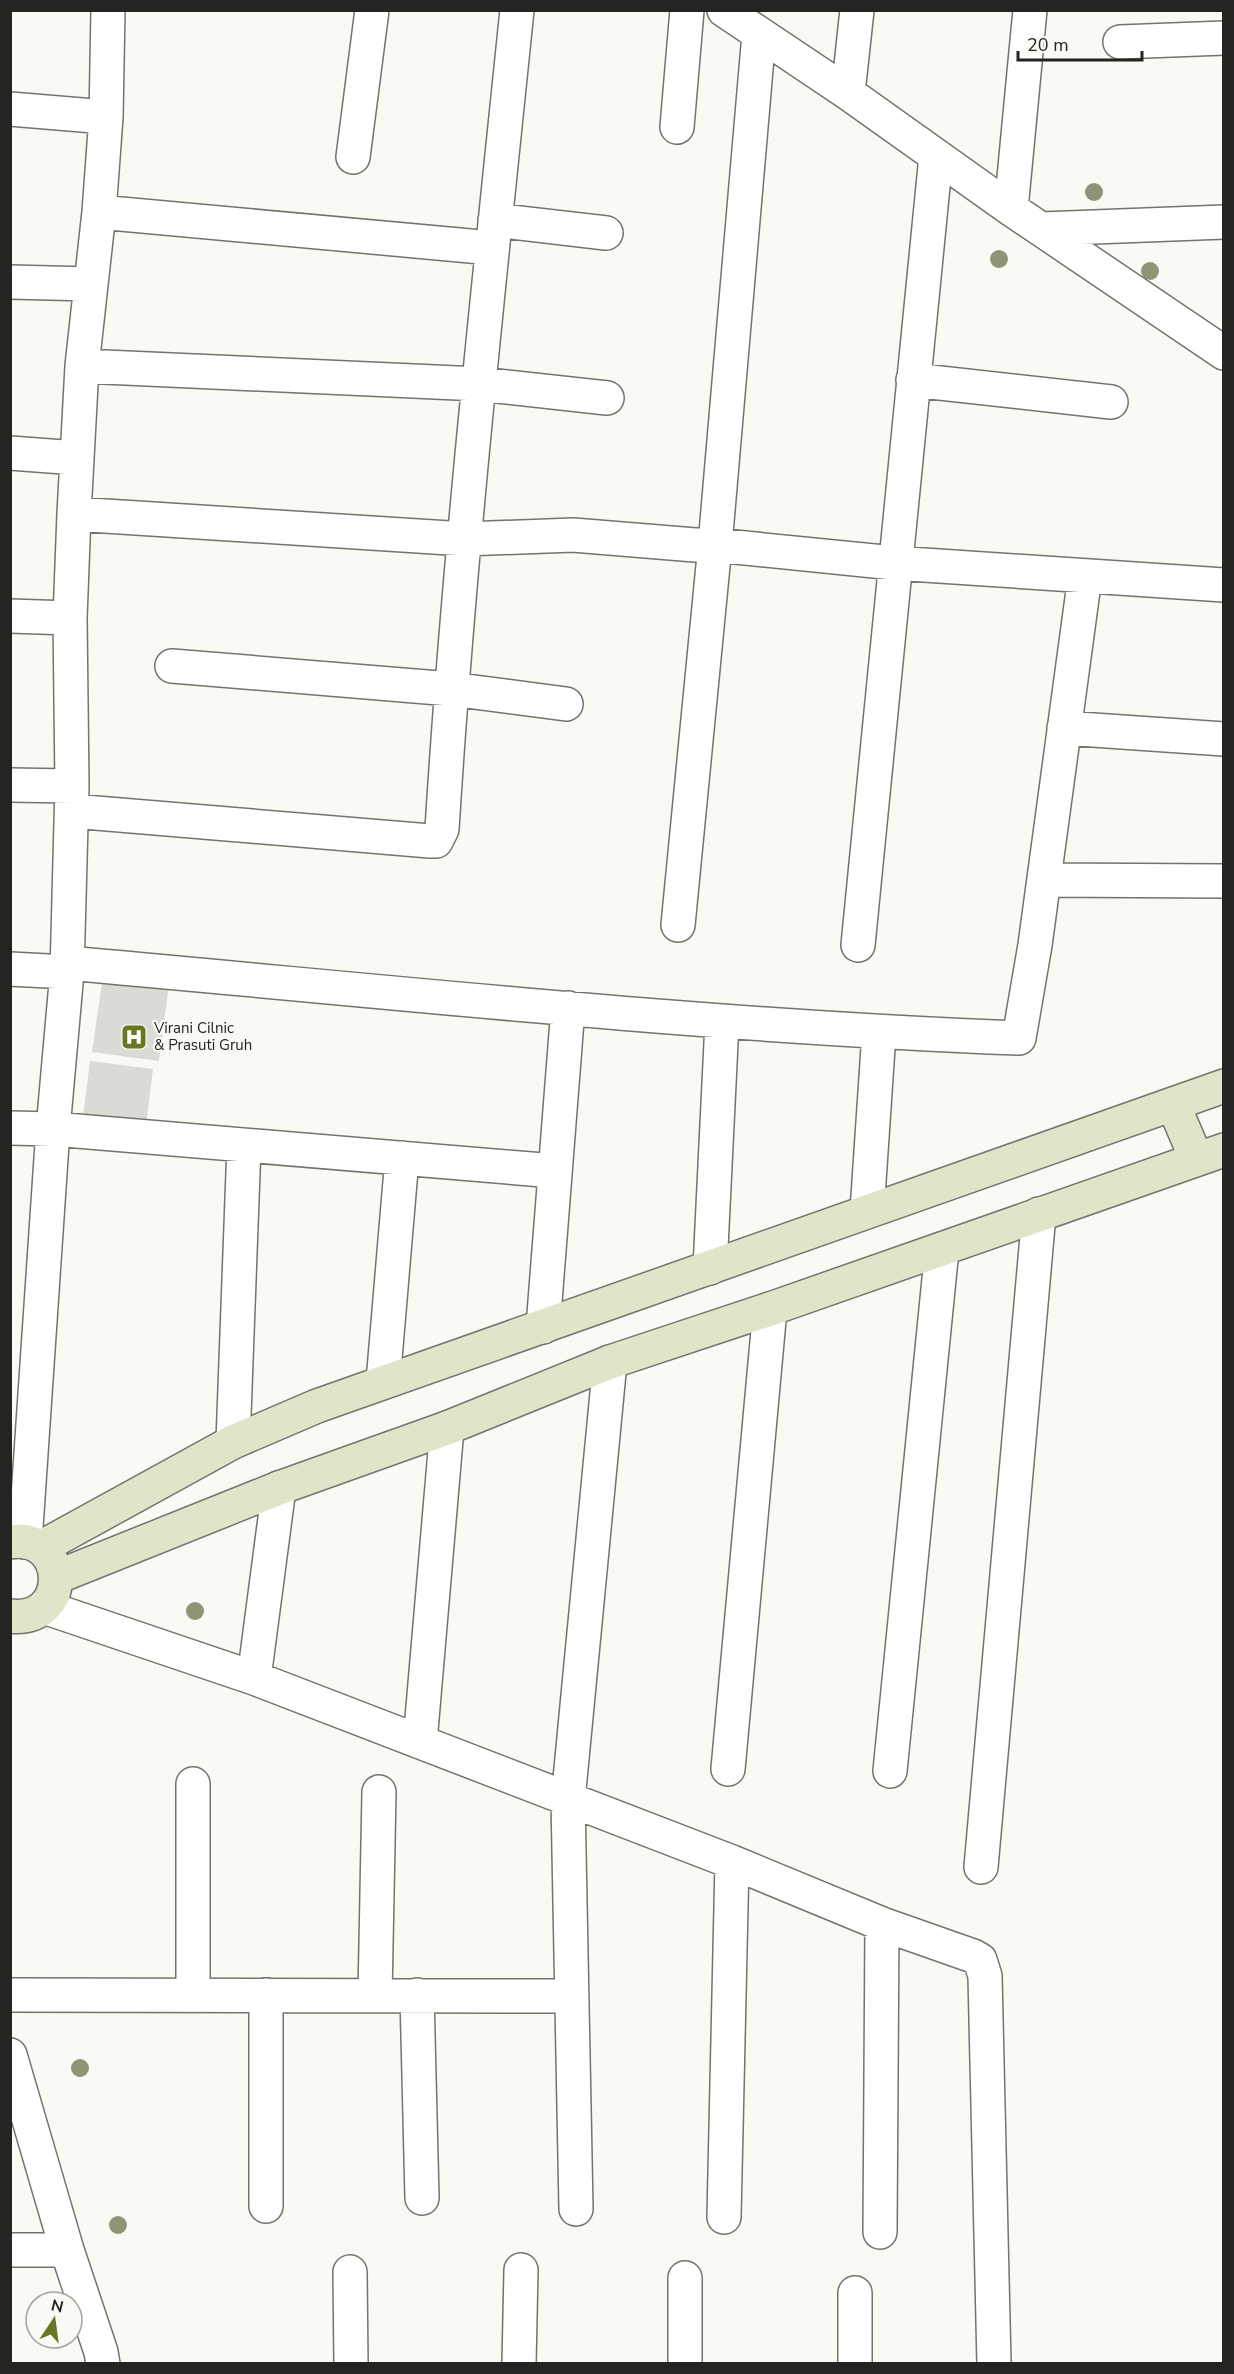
<svg xmlns="http://www.w3.org/2000/svg" width="1234" height="2374" font-family="'Nunito Sans',sans-serif">
<style>
.building{fill:#d9dbd4}
.lines{fill:none;stroke-linecap:round;stroke-linejoin:round}
.street-casing{stroke:#72746d;stroke-width:36}
.secondary-casing{stroke:#72746d;stroke-width:36}
.street{stroke:#fff;stroke-width:33}
.secondary{stroke:#e0e5ca;stroke-width:33}
.tree{fill:#8f9477}
.labels{text-anchor:middle;stroke-width:4.5;stroke-linejoin:round;paint-order:stroke}
.poi-label{font-size:15px;fill:#242422;stroke:#f8faf3;text-anchor:start}
</style>
<rect width="100%" height="100%" fill="#f8faf3"/>
<!-- building -->
<path class="building" d="M103,976L169,984L159,1061L92,1052Z
M90,1061L153,1069L145,1133L82,1125Z"/>
<g class="lines">
<!-- street casing -->
<g class="street-casing">
<path id="street" d="M724,10L848,93L1011,209L1224,353
M1120,42L1224,38
M848,93L857,10
M10,109L106,117
M677,127L687,10
M353,157L372,10
M1011,209L1030,10
M99,212L492,248
M495,220L606,233
M1042,229L1224,222
M10,282L91,284
M82,366L479,384L607,398
M913,380L1111,402
M10,453L77,458
M74,514L465,539L573,535L695,545H715L894,563L1224,585
M10,616L70,618
M172,666L451,689L566,704
M1064,728L1224,739
M10,785L72,786
M72,811L430,841H436L442,829C459,556 489,283 517,10
M1044,880L1224,881
M678,925L715,545L759,34
M858,945L936,156
M67,963C384,991 701,1026 1019,1038L1035,945L1085,576
M10,969L67,972
M10,1128L53,1129L555,1171
M867,1211L879,1033
M710,1268L722,1022
M543,1327L568,1008
M383,1382L402,1158
M233,1442L244,1145
M25,1542L53,1129L67,972L72,786L70,618L74,514L82,366L99,212L106,117L108,10
M44,1607L254,1678L732,1862L882,1924L973,1956L980,1960L985,1976L994,2364
M254,1678L279,1488
M420,1742L447,1428
M728,1769L770,1309
M890,1771L942,1249
M193,1784V1995
M981,1867L1039,1214
M10,1995L571,1996
M375,1995L379,1792
M417,1995L422,2198
M10,2055L67,2250L101,2352L103,2364
M266,2206V1995
M576,2209L568,1800L610,1362
M724,2217L732,1862
M880,2232L882,1924
M10,2250H67
M350,2272L351,2364
M685,2278V2364
M855,2293V2364
M519,2364L521,2270"/>
</g>
<!-- secondary casing -->
<g class="secondary-casing">
<path id="secondary" d="M1173,1104L1196,1158
M10,1542C68,1532 73,1623 10,1616
M40,1548L233,1442L317,1406L1224,1086
M57,1577L279,1488L447,1428L610,1362L770,1309L1224,1150"/>
</g>
<!-- street -->
<use href="#street" class="street"/>
<!-- secondary -->
<use href="#secondary" class="secondary"/>
</g>
<!-- trees -->
<g class="tree">
<circle cx="1094" cy="192" r="9"/>
<circle cx="999" cy="259" r="9"/>
<circle cx="1150" cy="271" r="9"/>
<circle cx="195" cy="1611" r="9"/>
<circle cx="80" cy="2068" r="9"/>
<circle cx="118" cy="2225" r="9"/>
</g>
<!-- icons -->
<defs>
<g id="hospital-square" transform="scale(1.35)"><rect x="-9" y="-9" width="18" height="18" rx="4" fill="#697723" stroke="#f8faf3"/><path d="M-5-5h3v3.5h4V-5h3V5h-3V1.5h-4V5h-3Z" fill="#fff"/></g>
</defs>
<g fill-rule="evenodd">
<use href="#hospital-square" x="134" y="1037"/>
</g>
<g class="labels">
<!-- poi labels -->
<g class="poi-label">
<text x="154" y="1033">Virani Cilnic<tspan x="154" dy="17">&amp; Prasuti Gruh</tspan></text>
</g>
</g>
<!-- border -->
<rect width="1234" height="2374" fill="none" stroke="#242422" stroke-width="24"/>
<!-- north arrow -->
<g transform="translate(54 2320) rotate(13)"><circle r="28" fill="#f8faf3" stroke="#a3a49f" stroke-width="1.5"/>
<path d="M0-4.5L10 22L0 15L-10 22Z" fill="#697723"/>
<text y="-9" font-size="16" font-weight="bold" text-anchor="middle" fill="#242422">N</text>
</g>
<!-- scale -->
<path d="M1018 51v9h124v-9" fill="none" stroke="#242422" stroke-width="3"/>
<text x="1027" y="51" font-size="18" fill="#242422" stroke="#f8faf3" stroke-width="4.5" paint-order="stroke">20 m</text>
</svg>
